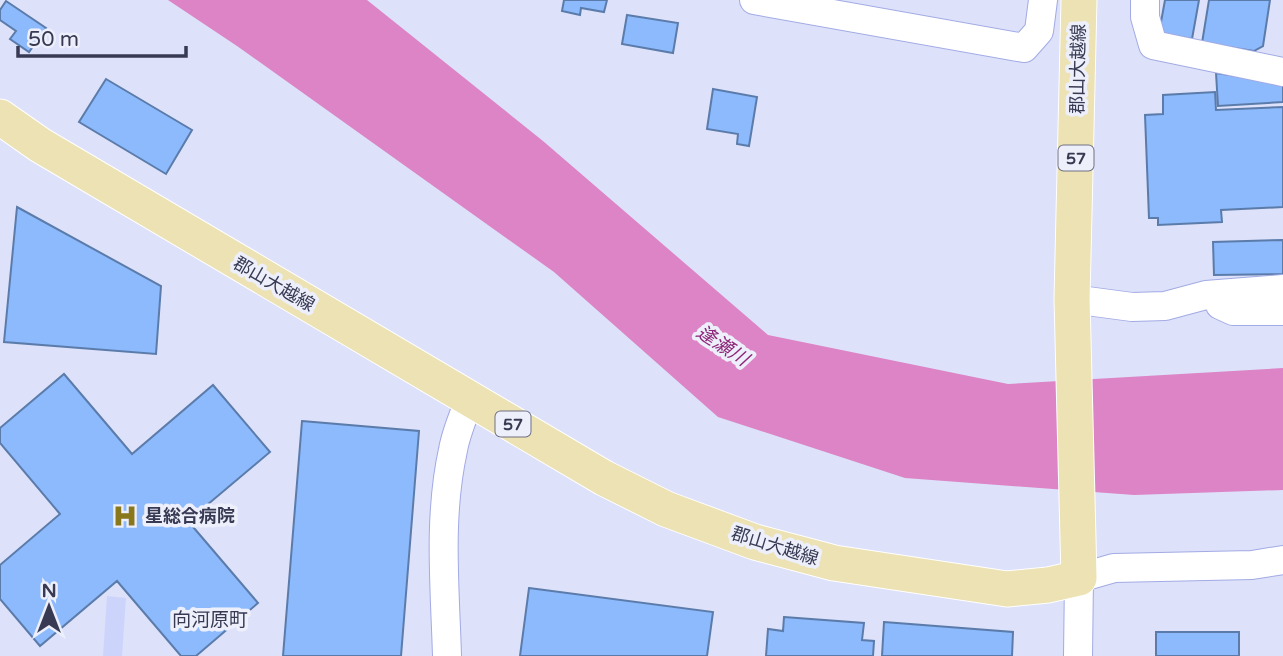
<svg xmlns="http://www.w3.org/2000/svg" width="1283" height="656" font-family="'Varela Round','Noto Sans JP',sans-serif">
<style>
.built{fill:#cdd4fc}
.water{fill:#dc84c5}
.building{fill:#8cbafc;stroke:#5b7cab;stroke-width:2}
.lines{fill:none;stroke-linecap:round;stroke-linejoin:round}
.minor-casing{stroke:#a2abe4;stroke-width:30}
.major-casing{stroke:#fff;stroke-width:37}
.minor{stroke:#fff;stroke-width:28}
.major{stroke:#ece2b3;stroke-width:35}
.labels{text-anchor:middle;stroke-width:7;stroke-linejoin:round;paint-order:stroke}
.shield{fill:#edeffb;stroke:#6e7085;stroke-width:2}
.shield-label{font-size:16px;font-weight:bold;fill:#373a52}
.street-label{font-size:18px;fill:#373a52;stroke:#edeffb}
.poi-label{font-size:18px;font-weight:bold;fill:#373a52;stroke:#edeffb;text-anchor:start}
.water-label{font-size:19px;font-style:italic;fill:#8d2678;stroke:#edeffb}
.neighbourhood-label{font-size:19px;fill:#373a52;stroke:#edeffb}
</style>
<rect width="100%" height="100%" fill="#dde1f9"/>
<!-- built -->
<path class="built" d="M107,596L126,598L122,656H103Z"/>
<!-- water -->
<path class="water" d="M168,0H367L543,141L768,335L1008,384L1283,368V490L1134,495L905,478L718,417L554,272L237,46Z"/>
<!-- building -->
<path class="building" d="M564,0H607L604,12L581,8L580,15L562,11Z
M1165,0H1199L1192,39L1159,33Z
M1209,0H1270L1263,46L1254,51L1202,43Z
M6,1L46,28L29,52L10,39L16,31L0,20V10Z
M627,15L678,23L673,53L622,44Z
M1216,73L1283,83V102L1218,106Z
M106,79L192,130L166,174L79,122Z
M713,89L757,97L749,146L737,144L738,134L707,129Z
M1215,92L1216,110L1283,107V207L1221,210L1222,222L1158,225V218H1149L1145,115L1163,114V95Z
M17,207L161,286L156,354L4,342Z
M1283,240V274L1214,275L1213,242Z
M64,374L132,454L213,385L270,452L188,521L258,603L196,656H181L117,581L40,646L0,599V565L60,514L0,443V428Z
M302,421L419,431L401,656H283Z
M529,588L713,612L707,656H520Z
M784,617L864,623L862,640L874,641L873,656H766L768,629L783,631Z
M884,622L1013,632L1012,656H882Z
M1156,632H1239V656H1156Z"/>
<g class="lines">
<!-- minor casing -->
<g class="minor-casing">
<path id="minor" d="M754,0L1024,48L1039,31L1043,0
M1145,0V17L1153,45L1283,72
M1072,299L1132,307L1165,306L1206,295L1283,289
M1220,305L1233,311H1283
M447,656C445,587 438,518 453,450C456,433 463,416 470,399
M1078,656L1079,578L1114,568L1252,565L1283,560"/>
</g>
<!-- major casing -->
<g class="major-casing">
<path id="major" d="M0,117L40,145L604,478L666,509L755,542L834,563L1007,589L1048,585L1079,578L1072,299L1079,0"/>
</g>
<!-- minor -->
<use href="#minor" class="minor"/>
<!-- major -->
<use href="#major" class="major"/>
</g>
<!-- icons -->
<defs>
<g id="hospital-bare" transform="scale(1.89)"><path d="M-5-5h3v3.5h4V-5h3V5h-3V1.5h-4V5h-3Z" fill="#89771b" stroke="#edeffb" stroke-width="2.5" paint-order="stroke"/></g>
</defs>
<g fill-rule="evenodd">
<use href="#hospital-bare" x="125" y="516"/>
</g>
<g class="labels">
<!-- shield labels -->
<g class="shield">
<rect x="1058.5" y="145.5" width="35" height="25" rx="5"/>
<rect x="495.5" y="411.5" width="35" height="25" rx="5"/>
</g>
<g class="shield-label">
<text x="1076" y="164">57</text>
<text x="513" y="430">57</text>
</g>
<!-- street labels -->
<g class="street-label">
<text transform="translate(1078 69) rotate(-89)" y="6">郡山大越線</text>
<text transform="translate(274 284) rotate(30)" y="6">郡山大越線</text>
<text transform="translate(775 546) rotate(17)" y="6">郡山大越線</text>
</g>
<!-- poi labels -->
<g class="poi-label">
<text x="145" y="522">星総合病院</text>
</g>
<!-- water labels -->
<g class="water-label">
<text transform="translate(723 345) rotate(33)" y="7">逢瀬川</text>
</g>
<!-- neighbourhood labels -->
<g class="neighbourhood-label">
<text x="210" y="626">向河原町</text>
</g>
</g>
<!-- north arrow -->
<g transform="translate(49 607)" stroke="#edeffb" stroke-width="5" paint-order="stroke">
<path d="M0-5L12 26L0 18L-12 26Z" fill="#373a52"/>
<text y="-10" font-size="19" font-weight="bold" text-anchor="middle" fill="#373a52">N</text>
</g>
<!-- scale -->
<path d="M18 46v10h168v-10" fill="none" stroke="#373a52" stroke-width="3.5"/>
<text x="28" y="46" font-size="21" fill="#373a52" stroke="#edeffb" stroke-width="5" paint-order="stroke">50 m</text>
</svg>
